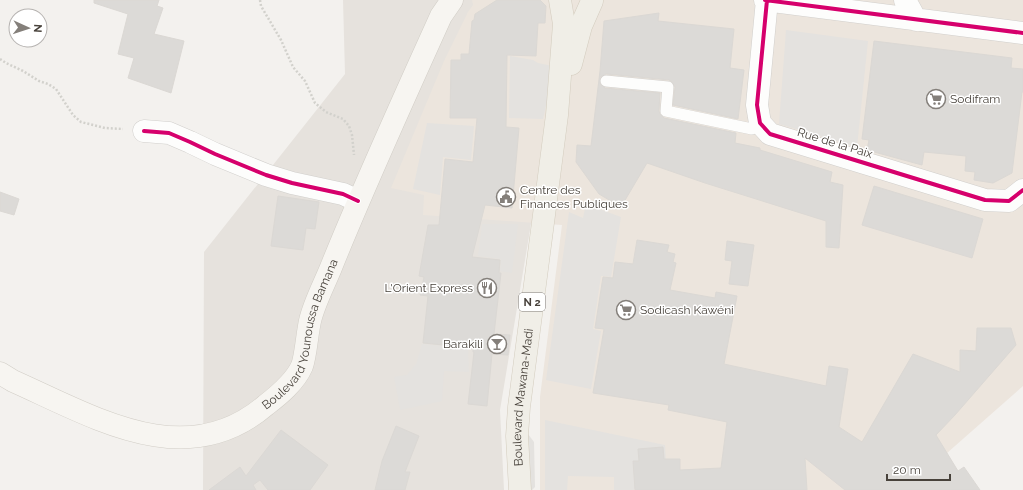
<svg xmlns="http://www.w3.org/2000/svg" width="1023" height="490" font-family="Raleway,sans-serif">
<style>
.residential{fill:#e6e2dd}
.commercial{fill:#ece5dd}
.parking{fill:#e4e2df}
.building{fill:#dcdad7;stroke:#dbd8d4}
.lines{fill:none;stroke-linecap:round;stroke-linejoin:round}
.lane-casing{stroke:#d1cfcc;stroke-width:12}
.street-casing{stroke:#d1cfcc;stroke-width:23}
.secondary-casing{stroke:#d1cdc6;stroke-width:23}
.primary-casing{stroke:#d3ccbe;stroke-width:23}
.path{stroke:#d2d1cc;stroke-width:2.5;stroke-dasharray:2 2;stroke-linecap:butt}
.lane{stroke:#fdfdfc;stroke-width:11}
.street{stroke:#fdfdfc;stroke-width:22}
.secondary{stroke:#f7f5f1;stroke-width:22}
.primary{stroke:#f0eee7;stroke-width:22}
.cycleway-casing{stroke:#fff;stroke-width:6}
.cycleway{stroke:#d6006c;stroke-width:4}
.labels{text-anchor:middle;stroke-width:3;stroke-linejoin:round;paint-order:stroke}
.shield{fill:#fff;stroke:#7f7b76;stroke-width:1}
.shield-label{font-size:11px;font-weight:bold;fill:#48423b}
.poi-label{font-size:12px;fill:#48423b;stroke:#fff;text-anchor:start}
.street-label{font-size:12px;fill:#48423b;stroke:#fff}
</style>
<rect width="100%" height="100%" fill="#f3f1ee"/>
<!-- residential -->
<path class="residential" d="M343,0H549L554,86L500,410L504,490H203L204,252L345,74Z"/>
<!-- commercial -->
<path class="commercial" d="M472,0H1023V386L905,490H540V397L562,225L423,215L424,195L391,188L444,61L468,12L473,5Z"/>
<!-- parking -->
<path class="parking" d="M786,30L868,41L857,147L779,124Z
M510,56L533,60L538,63L552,66L550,88L543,119L509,118Z
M427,123L474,126L471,160L443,157L440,195L413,189Z
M586,204L621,217L611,277L601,276L593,329L601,331L591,389L546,380L569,212L583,218Z
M482,224H518L512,273L500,271L501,259L478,256Z
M422,344L468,348L469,372L444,371L442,401L400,410L394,377L407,375L416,364Z
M545,420L665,445L667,480L634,489V490H614V477L568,476L567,490H545Z
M528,434L534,442L535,487L532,490H528Z"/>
<!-- building -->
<path class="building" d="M94,0H159L157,6L163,8L154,34L184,41L171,93L128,78L134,58L118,54L128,14L94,3Z
M497,0H540L546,6L545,23H538L536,56L507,55L506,127L519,128L512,208L485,205L472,257L500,260L499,273H501L494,334L510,335L508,355L492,354L487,406L468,404L474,352H473V348L423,343L428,296L420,295L424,277L419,276L428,225H439L445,159L473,162L477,118H450L451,60H461V54H469L472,21L474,20L475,14Z
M659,13L658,21L734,29L730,68L744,70L738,119L673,105L675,87L672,82L669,80L606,74L600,77V84L605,88L660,93L659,111L660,114L664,118L736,133L735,143L760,148V150L832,172L830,182L843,185L839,248L826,247V221L705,183L647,163L621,207L599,194L576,162L577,145L591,146L600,71L604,21Z
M874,41L1012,58L1011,68L1023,69V92H1022L1012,173L993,183L974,180L975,172L965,171L966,156L924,152L922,165L867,150L869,140L862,139Z
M874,186L983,219L972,258L862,225Z
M0,192L19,199L14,215L0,211Z
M278,196L319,202L315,229L306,228L303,250L271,246Z
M637,240L669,245L667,252L675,254L673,262L676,263L670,290L715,298L716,292L737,296L724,364L826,386L829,366L848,369L839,427L862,442L913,354L960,372V350L976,351L977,328H1011L1016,345L955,415L936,435L958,471L964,467L980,490H845L805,458L807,490H635L633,461H639L638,449L663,447L664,459H680V470L721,468L727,422L668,410L669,405L593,393L604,329L595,328L603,277L613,278L615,262L633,264Z
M727,241L754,245L748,286L729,284L732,261L725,260Z
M396,426L419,436L405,472H410L405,490H375L382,461Z
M281,430L328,465L310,490H268L260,480L253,485L256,490H209L240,467L246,476Z"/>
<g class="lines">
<!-- lane casing -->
<g class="lane-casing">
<path id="lane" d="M606,81L668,87L666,111L752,129L760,123"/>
</g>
<!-- street casing -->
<g class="street-casing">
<path id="street" d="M765,0L1023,33
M767,0L757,105L760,123L770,134L985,200L1009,201L1023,190
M905,0L916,20
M144,131L169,133L190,142L215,154L266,175L292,183L343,194L358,201"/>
</g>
<!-- secondary casing -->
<g class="secondary-casing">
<g id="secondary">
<path id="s1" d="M0,373L13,381C94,417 186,474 266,405C279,395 295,382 302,366C306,355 307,334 310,321C314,303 325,283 332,265C366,181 404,98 441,16L452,0"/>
</g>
</g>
<!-- primary casing -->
<g class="primary-casing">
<g id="primary">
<path d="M571,64L581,26L592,1"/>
<path id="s2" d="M520,490L517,436L519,407L557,115L564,24L560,0"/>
</g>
</g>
<!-- path -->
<path class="path" d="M260,0L261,6L281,40L293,67L305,81L315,103L326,112L343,119L349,126L352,135L354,155
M0,59L6,63L23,71L39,81L48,84L56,89L73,115L81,122L105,128L123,129"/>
<!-- lane -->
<use href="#lane" class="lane"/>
<!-- street -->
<use href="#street" class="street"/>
<!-- secondary -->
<use href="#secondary" class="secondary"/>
<!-- primary -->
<use href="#primary" class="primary"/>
<!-- cycleway casing -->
<g class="cycleway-casing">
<path id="cycleway" d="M765,0L1023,33
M767,0L757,105L760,123L770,134L985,200L1009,201L1023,190
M144,131L169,133L190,142L215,154L266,175L292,183L343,194L358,201"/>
</g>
<!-- cycleway -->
<use href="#cycleway" class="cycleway"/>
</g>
<!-- icons -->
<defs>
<g id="supermarket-ring" transform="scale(1)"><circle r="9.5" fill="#fff" stroke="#847f7a" stroke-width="1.5"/><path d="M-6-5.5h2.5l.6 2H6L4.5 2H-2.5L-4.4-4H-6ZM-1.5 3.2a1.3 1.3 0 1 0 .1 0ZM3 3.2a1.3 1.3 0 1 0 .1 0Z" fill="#847f7a"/></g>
<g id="civic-ring" transform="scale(1)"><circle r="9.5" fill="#fff" stroke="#847f7a" stroke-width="1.5"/><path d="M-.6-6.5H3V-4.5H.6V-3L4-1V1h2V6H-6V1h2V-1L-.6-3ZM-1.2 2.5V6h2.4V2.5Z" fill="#847f7a"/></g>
<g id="restaurant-ring" transform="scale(1)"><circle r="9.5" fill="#fff" stroke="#847f7a" stroke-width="1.5"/><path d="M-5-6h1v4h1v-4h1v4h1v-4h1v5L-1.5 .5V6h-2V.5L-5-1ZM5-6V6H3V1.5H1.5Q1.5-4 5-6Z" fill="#847f7a"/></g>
<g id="bar-ring" transform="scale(1)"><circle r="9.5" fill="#fff" stroke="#847f7a" stroke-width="1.5"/><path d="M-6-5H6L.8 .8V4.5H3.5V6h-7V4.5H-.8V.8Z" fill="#847f7a"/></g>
</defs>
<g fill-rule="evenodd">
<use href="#supermarket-ring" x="936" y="99"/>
<use href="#civic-ring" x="506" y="197"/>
<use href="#restaurant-ring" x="487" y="288"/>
<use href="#supermarket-ring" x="626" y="310"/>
<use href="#bar-ring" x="497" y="344"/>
</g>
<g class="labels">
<!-- shield labels -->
<rect class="shield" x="519" y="293" width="26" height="18" rx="3"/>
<g class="shield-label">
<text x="532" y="306">N 2</text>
</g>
<!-- poi labels -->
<g class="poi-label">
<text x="950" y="103">Sodifram</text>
<text x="520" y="194">Centre des<tspan x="520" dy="14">Finances Publiques</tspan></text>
<text x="473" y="292" text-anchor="end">L'Orient Express</text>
<text x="640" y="314">Sodicash Kawéni</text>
<text x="483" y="348" text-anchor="end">Barakili</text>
</g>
<!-- street labels -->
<g class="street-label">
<text transform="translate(835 143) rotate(17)" y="4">Rue de la Paix</text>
<text dy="4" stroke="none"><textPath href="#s1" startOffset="368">Boulevard Younoussa Bamana</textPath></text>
<text dy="4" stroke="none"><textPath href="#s2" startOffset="93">Boulevard Mawana-Madi</textPath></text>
</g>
</g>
<!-- north arrow -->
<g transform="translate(28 28) rotate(93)"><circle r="19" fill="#ffffff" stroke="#b6b3b1"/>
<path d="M0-3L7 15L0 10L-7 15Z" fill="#847f7a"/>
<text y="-6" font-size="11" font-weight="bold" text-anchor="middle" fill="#48423b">N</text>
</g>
<!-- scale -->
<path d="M887 474v6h63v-6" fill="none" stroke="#48423b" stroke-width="2"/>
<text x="893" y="474" font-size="12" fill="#48423b" stroke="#ffffff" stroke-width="3" paint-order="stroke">20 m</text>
</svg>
